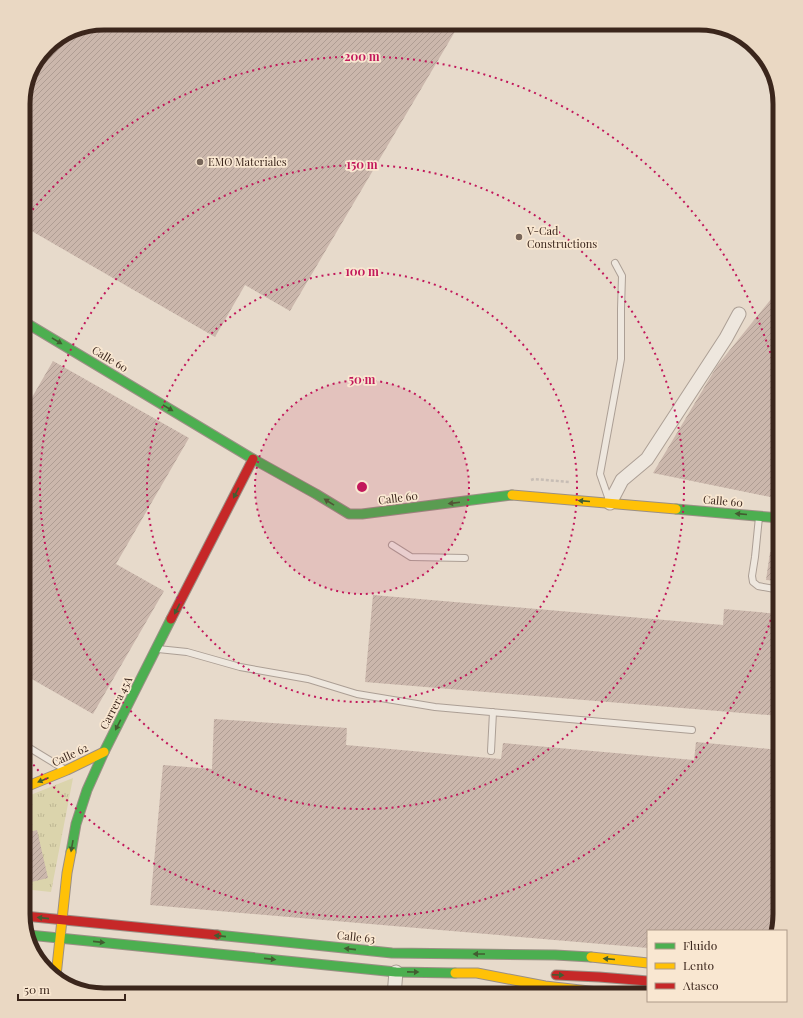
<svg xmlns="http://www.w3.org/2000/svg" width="803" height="1018" font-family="'Playfair Display',serif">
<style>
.park{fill:url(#park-tufts)}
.building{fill:url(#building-hatch)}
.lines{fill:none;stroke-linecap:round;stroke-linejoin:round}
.lane-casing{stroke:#ac9f95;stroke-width:8}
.street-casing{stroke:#ac9f95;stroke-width:15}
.fast-casing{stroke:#9b8f85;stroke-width:11}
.slow-casing{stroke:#9b8f85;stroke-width:11}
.jam-casing{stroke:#9b8f85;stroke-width:11}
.path{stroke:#c7bdb5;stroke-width:2.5;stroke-dasharray:3 2;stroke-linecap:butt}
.lane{stroke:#eee7de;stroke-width:6}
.street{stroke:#eee7de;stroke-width:13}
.fast{stroke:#4caf50;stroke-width:9}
.slow{stroke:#ffc107;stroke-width:9}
.jam{stroke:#c62828;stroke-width:9}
.oneway{fill:#425d31}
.ring{fill:none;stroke:#c2185b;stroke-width:2;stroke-dasharray:2 4}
.poi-dot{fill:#776559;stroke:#f9e7d1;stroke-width:1.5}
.labels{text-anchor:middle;stroke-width:3.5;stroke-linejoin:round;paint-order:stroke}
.poi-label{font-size:11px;fill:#3b261c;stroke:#f9e7d1;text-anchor:start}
.street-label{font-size:11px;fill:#3b261c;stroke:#f9e7d1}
.rim{fill:none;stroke:#3b261c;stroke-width:5}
.centre{fill:#c2185b;stroke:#f9e7d1;stroke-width:2}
.ring-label{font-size:12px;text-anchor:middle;font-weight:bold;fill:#c2185b;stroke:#f9e7d1;stroke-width:3.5;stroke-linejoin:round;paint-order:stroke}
</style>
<defs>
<pattern id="park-tufts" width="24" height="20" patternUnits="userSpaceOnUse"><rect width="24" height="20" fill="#dbd4ac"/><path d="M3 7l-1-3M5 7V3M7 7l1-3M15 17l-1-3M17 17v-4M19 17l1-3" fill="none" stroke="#bdb693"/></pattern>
<pattern id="building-hatch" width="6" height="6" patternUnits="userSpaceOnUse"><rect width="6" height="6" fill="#cbb7ac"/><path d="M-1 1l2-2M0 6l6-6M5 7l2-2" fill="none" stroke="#af9d93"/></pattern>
</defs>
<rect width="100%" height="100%" fill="#e7dacb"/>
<!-- park -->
<path class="park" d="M73,778L51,892L23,889V798Z"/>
<!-- building -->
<path class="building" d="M104,23H460L290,311L245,285L215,337L23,226V99L31,68L51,43L73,29Z
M780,288V499L653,473L717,366Z
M53,361L189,438L116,564L164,591L93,714L23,674V413Z
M770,552L780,553V581L766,580Z
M373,595L723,625L724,609L780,614V716L365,682Z
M214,719L347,728L346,745L501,759L503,743L694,760L696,742L780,750V914L775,931H648V948L150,905L163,765L212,769Z
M37,830L48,878L23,884V834Z"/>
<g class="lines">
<!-- lane casing -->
<g class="lane-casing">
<path id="lane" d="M609,500L600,474L621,359V309L622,276L615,263
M759,517L755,557L752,576L753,582L758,586L780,590
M392,545L411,557L465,558
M158,649L187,652L240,667L308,679L357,694L435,707L692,730
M23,744L64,769
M491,751L493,712"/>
</g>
<!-- street casing -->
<g class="street-casing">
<path id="street" d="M610,503L622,480L647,459L726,338L739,314
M394,995L396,972"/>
</g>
<!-- fast casing -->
<g class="fast-casing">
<path id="fast" d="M23,321L253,459L316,494L349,514H362L512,495
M676,509L780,518
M71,852L76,824L87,790L104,752L171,619
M29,935L396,972L455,973
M217,935L392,953L555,955L591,957"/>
</g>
<!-- slow casing -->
<g class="slow-casing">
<path id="slow" d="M512,495L676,509
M23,788L67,770L104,752
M591,957L648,963
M455,973H477L545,986L624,995
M56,976L67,873L71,852"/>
</g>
<!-- jam casing -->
<g class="jam-casing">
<path id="jam" d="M171,619L253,459
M24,916L217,935
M556,975L599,977L648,981"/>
</g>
<!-- path -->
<path class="path" d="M531,480L534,479L569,482"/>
<!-- lane -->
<use href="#lane" class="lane"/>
<!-- street -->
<use href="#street" class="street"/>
<!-- fast -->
<use href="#fast" class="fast"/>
<!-- slow -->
<use href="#slow" class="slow"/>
<!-- jam -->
<use href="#jam" class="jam"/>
</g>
<!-- one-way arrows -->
<defs><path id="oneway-solid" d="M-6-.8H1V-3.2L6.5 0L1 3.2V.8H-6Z"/></defs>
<g class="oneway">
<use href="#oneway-solid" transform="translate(57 341) rotate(31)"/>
<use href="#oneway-solid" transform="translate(168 408) rotate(31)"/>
<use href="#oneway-solid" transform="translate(236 493) rotate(117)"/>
<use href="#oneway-solid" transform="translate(584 501) rotate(-175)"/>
<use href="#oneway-solid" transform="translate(329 502) rotate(-148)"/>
<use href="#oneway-solid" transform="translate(454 503) rotate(173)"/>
<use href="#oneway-solid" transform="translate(741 514) rotate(-175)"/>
<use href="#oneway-solid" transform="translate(177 609) rotate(117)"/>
<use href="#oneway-solid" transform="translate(118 725) rotate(117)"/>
<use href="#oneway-solid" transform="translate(43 780) rotate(157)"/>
<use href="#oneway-solid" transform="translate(72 846) rotate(100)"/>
<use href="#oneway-solid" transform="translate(43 918) rotate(-174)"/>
<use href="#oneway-solid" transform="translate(220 936) rotate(-174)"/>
<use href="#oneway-solid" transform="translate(99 942) rotate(6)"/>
<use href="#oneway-solid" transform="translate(350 949) rotate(-174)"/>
<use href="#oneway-solid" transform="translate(479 954) rotate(180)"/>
<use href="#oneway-solid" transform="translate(270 959) rotate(6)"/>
<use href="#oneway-solid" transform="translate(609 959) rotate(-175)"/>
<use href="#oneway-solid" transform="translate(413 972) rotate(1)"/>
<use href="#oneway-solid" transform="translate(558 975) rotate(2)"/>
</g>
<!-- distance rings -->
<circle cx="362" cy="487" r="107" fill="#c2185b" fill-opacity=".12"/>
<g class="ring">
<circle cx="362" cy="487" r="107"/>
<circle cx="362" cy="487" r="215"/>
<circle cx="362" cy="487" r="322"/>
<path d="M779 591A430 430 0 0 1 23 752M25 219A430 430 0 0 1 779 383"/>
</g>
<!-- markers -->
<g class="poi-dot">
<circle cx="200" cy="162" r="4"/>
<circle cx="519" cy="237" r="4"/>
</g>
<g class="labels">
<!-- poi labels -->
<g class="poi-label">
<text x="208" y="166">EMO Materiales</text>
<text x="527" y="235">V-Cad<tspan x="527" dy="13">Constructions</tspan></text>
</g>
<!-- street labels -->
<g class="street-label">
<text transform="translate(110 359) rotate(31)" y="4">Calle 60</text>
<text transform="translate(398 498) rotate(-7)" y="4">Calle 60</text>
<text transform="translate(723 501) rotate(5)" y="4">Calle 60</text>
<text transform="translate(116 703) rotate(-63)" y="4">Carrera 45A</text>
<text transform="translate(70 755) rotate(-25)" y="4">Calle 62</text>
<text transform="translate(356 937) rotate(6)" y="4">Calle 63</text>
</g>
</g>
<!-- crop -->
<path d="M0 0H803V1018H0ZM104 30H699A74 74 0 0 1 773 104V914A74 74 0 0 1 699 988H104A74 74 0 0 1 30 914V104A74 74 0 0 1 104 30Z" fill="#ead8c3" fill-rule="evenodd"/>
<path class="rim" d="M104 30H699A74 74 0 0 1 773 104V914A74 74 0 0 1 699 988H104A74 74 0 0 1 30 914V104A74 74 0 0 1 104 30Z"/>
<circle cx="362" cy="487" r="6" class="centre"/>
<g class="ring-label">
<text x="362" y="61">200 m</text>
<text x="362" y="169">150 m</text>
<text x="362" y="276">100 m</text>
<text x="362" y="384">50 m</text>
</g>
<!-- legend -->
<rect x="647" y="930" width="140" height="72" fill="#f9e7d1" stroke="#ad9a89"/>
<rect x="655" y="943" width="20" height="6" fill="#4caf50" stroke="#ad9a89"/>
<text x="683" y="950" font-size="12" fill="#3b261c">Fluido</text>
<rect x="655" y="963" width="20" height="6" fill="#ffc107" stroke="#ad9a89"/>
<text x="683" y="970" font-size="12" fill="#3b261c">Lento</text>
<rect x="655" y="983" width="20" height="6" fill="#c62828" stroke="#ad9a89"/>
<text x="683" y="990" font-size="12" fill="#3b261c">Atasco</text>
<!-- scale -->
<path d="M18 994v6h107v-6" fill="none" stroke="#3b261c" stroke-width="2"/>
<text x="24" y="994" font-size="12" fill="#3b261c" stroke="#f9e7d1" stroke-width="3" paint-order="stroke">50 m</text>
</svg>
